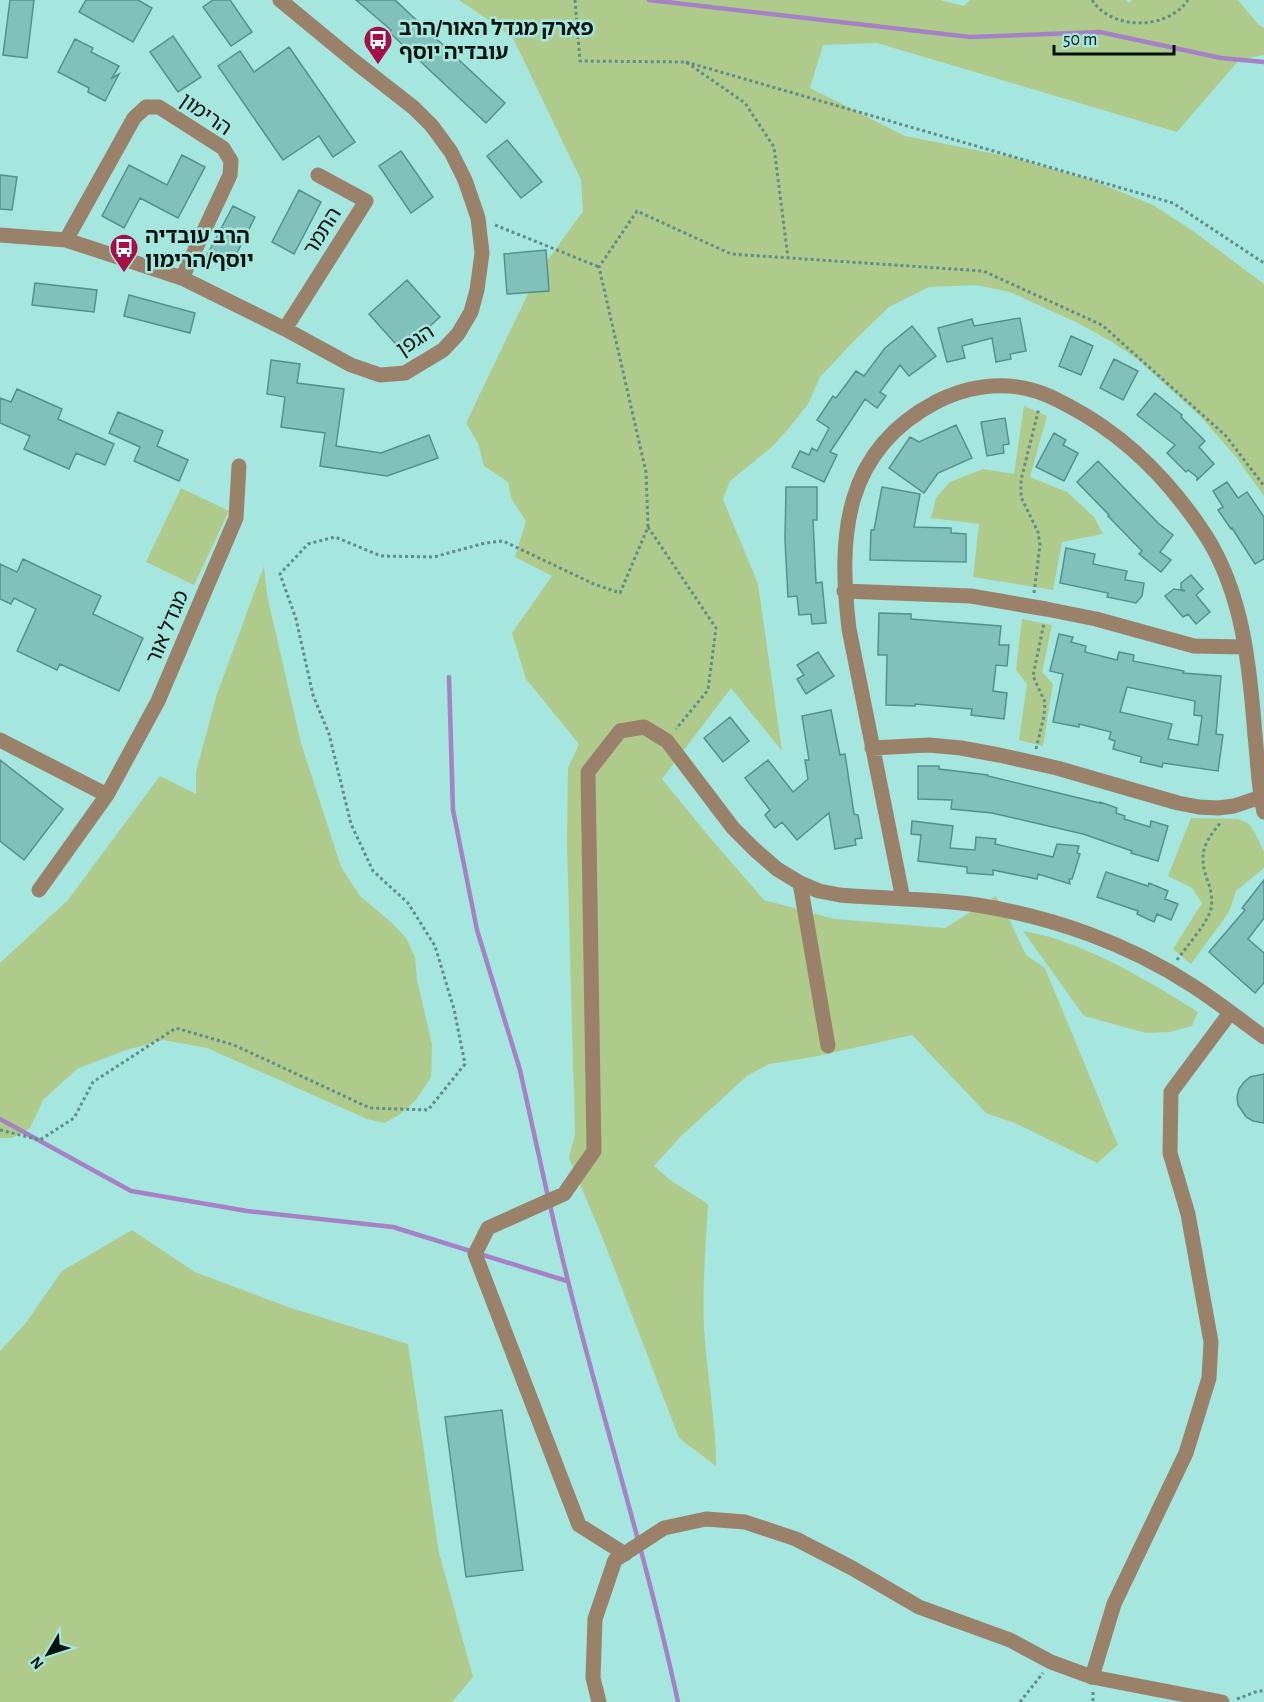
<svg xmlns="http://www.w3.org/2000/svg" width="1264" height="1702" font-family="'Alegreya Sans','Noto Sans Hebrew',sans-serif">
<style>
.green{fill:#afcb8b}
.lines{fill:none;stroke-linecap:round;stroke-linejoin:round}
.stream{stroke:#a482c4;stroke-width:4.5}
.building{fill:#82c1bb;stroke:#53928c;stroke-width:1.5;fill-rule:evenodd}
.path{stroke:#608d88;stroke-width:3;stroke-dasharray:3 3;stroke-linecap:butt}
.minor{stroke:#9a826a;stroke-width:15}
.tertiary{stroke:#9a826a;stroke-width:15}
.labels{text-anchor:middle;stroke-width:5;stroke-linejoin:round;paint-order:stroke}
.poi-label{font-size:21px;font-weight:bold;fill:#001210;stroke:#a5e6de;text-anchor:start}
.street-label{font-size:21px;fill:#001210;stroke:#a5e6de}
</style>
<rect width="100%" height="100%" fill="#a5e6de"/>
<!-- green -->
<path class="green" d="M459,0H940L964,6L970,0H1126L1129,3L1132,0H1238L1258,24L1264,28V55L1239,60L1177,132L877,43L823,45L810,88L905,136L1011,157L1094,181L1153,205L1193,231L1264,284V496L1236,457L1201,417L1136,358L1112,342L1078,323L1010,292L976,285L929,287L889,307L855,340L820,377L808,404L793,423L774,445L730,481L723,499L758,584L782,751L731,688L662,779L711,839L764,900L834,919L945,928L996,896L1006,913L1026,955L1045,968L1118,1145L1097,1163L1017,1124L986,1113L912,1035L813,1057L769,1064L747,1076L681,1136L654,1166L670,1180L708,1204C706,1245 702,1287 704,1328C707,1374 716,1420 716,1466L679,1438L603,1239L569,1158L575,1134L567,844L568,768L579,744L526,679L512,633L552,576L515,557L526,521L511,498L508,482L484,466L478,443L466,423L537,275L583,211L581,180L512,36Z
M1024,406L1047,416L1030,477L1067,492L1094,517L1103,534L1062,542L1053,590L973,577L979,524L931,518L936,498L950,482L983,469L1014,474Z
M181,488L229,511L194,585L146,562Z
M264,566L267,595L301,743L341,867L360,896L392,923L406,938L415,957L417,980L432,1044L431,1077L416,1100L399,1115L384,1123L367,1119L207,1048L163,1040L123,1051L77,1069L43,1100L30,1128L12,1138H0V963L68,900L160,776L196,794V772L217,694Z
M1022,619L1052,625L1042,672L1053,684L1043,746L1019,740L1027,684L1016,670Z
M1191,818L1238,819L1248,823L1255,833L1264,852V868L1236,891L1229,912L1191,964L1173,949L1202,903L1192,888L1168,876Z
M1023,931C1035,933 1048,936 1059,940C1109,957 1153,984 1198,1012L1192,1026L1170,1032L1146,1033L1084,1016Z
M132,1230L195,1272L291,1308L408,1344L439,1553L473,1677L452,1702H0V1351L25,1324L62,1271Z"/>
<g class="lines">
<!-- stream -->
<path class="stream" d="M649,0L970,37L1100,32L1221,58L1264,62
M449,677L453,810L477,930L520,1070L548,1197
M0,1119L131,1191L247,1211L393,1227L567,1281
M550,1205C587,1372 642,1535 678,1702"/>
</g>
<!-- building -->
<path class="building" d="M10,0H34L27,58L3,55Z
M86,0H138L152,8L133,42L79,12Z
M213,0H230L252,32L231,46L203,7Z
M356,0H395L505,103L486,123L389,32L391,30Z
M173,36L201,77L178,92L150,52Z
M75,39L93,48L91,52L119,66L112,78L119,74L105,101L88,92L89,88L58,72Z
M289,47L355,142L333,157L319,136L283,160L218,66L240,51L254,72Z
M507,140L542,182L521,198L487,156Z
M401,151L433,197L411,213L379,166Z
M182,155L205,167L178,218L140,198L124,228L102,216L129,165L167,185Z
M0,175L17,177L12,210L0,209Z
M299,190L321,202L294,254L272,242Z
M233,206L255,217L229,269L206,257Z
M546,250L549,291L507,294L504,254Z
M407,280L440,317L402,351L369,314Z
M35,283L97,290L94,312L32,305Z
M129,295L195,313L190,333L124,316Z
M1020,318L1026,351L1010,354L1011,359L996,362L992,338L962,346L965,358L947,362L938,328L972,319L974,326Z
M912,326L936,356L909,376L900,365L880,392L886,396L877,408L865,399L830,452L837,455L824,482L792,467L800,451L809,455L812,448L817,451L829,428L817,420L833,396L836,398L856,371L864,376L885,348Z
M1071,336L1093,346L1081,375L1059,366Z
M1114,359L1138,371L1123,400L1100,388Z
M271,360L300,364L297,383L344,389L336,446L381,453L429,435L438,458L387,476L320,466L325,433L281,427L285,397L267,394Z
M17,389L62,409L58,419L114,444L105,465L76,453L69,469L24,449L30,436L0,423V398L11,402Z
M1155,393L1182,415L1181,417L1205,441L1199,447L1214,464L1197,480V477L1188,470L1186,472L1167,453L1175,445L1137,415Z
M118,412L163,431L157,446L188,460L179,481L134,461L140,447L109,433Z
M1005,418L1009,444L1003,445L1004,453L987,456L981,422Z
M956,425L972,458L938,473L924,493L889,468L910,437L919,442Z
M1054,433L1066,440L1063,445L1078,453L1064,481L1036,467Z
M1098,461L1159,524L1173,535L1160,552L1171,560L1161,572L1139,554L1142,551L1108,516L1109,515L1077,482Z
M1227,482L1238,498L1247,492L1264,517V559L1255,564L1232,528L1231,529L1218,510L1223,507L1213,491Z
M786,487H817V520H813L816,583L822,582L826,623L812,624L811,614L799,615L797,596L788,597L785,540Z
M882,487L920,494L914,527L951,528V533L966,534V562L870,560L871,530H874Z
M1066,548L1095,554L1093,564L1127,571L1125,580L1144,583L1142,596L1136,603L1107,597L1108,593L1060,583Z
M23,559L101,596L93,614L143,638L119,691L60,664L57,670L17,651L36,609L14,598L11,604L0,599V564L17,572Z
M1191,575L1203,589L1196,595L1210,612L1196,624L1188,614L1183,617L1165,596L1174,589L1185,591L1181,589V583Z
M879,613L911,614V619L1001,626L999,645H1009L1007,666L996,665L993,691L1007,693L1004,719L971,715L972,709L915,704V706L886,705L887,655H878Z
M1059,634L1073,637L1071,642L1086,646L1085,652L1117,660L1119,652L1134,655L1133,661L1184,671L1183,673L1221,676L1216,734L1223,735L1218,771L1163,763L1162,767L1140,762L1142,757L1113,749L1115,741L1109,739L1111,732L1079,724V727L1053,722L1063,674L1050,671ZM1127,687L1195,701L1194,715L1202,716L1198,745L1168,739L1172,724L1120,712Z
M818,652L834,676L806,694L797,679L804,675L797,665Z
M831,710L840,755L845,754L854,814L858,815L862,838L855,839L856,845L835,849L829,813L797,840L782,822L775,828L765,815L770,810L745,778L768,760L793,792L808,779L805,760H809L802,716Z
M730,717L749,741L723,762L704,738Z
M0,760L63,809L24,860L0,841Z
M918,766H939V769L988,775V776L1100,803V802L1117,808L1116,813L1125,816L1124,819L1150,827L1151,821L1168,826L1158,861L1131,853L1132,851L1083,834L992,813L951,809L952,800L918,799Z
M912,821L953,826L950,848L975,850L976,837L996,839L995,844L1053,857L1057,844L1079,846L1077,853L1080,854L1072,879H1069L1070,884L1038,874L1037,879L993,870V875L967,873V867L918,861L921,835L911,834Z
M1106,872L1148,886L1149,883L1168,891L1165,899L1178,904L1171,920L1157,914L1154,922L1137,914L1138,911L1097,897Z
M1264,880V918L1248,939L1264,953V983L1255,993L1209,952L1245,910L1242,908Z
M1264,1074V1123L1253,1121L1246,1117L1238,1105L1237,1097L1239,1089L1244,1082L1250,1077Z
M502,1410L523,1570L466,1577L445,1417Z"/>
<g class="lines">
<!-- path -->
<path class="path" d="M575,0L580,61L686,62L745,103L774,147L788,258
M1092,0C1112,31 1168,30 1188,0
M686,62L1173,203L1264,263
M495,225L599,267
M648,527L716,628L708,690L676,729
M1034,593L1040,545L1038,532L1021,497V480L1039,408
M1036,749L1044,716L1045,702L1033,676L1044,623
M1177,960C1186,947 1207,924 1211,909C1213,900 1211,890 1208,882C1198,854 1203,844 1221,822
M0,1130L40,1140L74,1118L93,1082L176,1028L234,1045L370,1108L428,1110L465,1064L454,1009L435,946L408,903L373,871L351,824L329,734L313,695L296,619L280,574L308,544L335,537L381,556L434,557L485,543L503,541L594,584L620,593L648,527L646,472L599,267L637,211L731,254L983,271L1102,325L1226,436L1264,486
M1093,1692V1702
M1237,1699L1258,1691H1264
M1020,1702L1043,1673"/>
<!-- minor -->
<path class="minor" d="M0,235L66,240L182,278L285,329L351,365L380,375L405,373L443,350L458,334L471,312L477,290L482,253L478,218L465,180L451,152L432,126L414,108L354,61L280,0
M66,240L134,118L146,107H159L223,148L231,161L230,175L182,278
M285,329L366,201L318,175
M844,591L971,596L1046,609L1096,619L1194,646L1245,647
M0,740L107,795
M872,748L929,745L961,748L999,755L1057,768L1178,803L1199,807L1218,808L1234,806L1261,797
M800,883L819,891L840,895C885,899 932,898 977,905C1053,917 1129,944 1193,986C1218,1002 1240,1020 1264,1037
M39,890L107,795L158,701L236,518L239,466
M903,899L849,629C838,536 843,451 936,402C965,387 1000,381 1032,390C1045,393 1058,400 1069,406C1126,436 1171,482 1206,536C1243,594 1250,668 1255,736C1258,761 1258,787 1264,812
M625,1554L579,1525L475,1254L488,1228L564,1194L594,1151L588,772L620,731L644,727L667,741L733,828L754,849L777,869L800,883L828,1046
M1092,1677L1114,1604L1186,1453L1209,1378L1211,1342L1188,1214L1170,1153L1171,1092L1230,1013"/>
<!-- tertiary -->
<path class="tertiary" d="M599,1702L593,1678L595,1619L615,1560L664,1528L706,1519L745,1522L796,1539L852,1568L919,1607L1010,1640L1051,1662L1092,1677L1222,1702"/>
</g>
<!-- icons -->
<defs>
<g id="bus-pin" transform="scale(1.5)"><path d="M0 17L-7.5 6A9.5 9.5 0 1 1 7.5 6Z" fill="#a50f48" stroke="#a5e6de"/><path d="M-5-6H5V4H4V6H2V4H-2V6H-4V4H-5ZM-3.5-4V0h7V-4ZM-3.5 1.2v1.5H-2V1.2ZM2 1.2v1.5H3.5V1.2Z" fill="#fff"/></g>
</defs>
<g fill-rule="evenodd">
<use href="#bus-pin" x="378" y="40"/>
<use href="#bus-pin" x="124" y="248"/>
</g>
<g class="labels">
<!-- poi labels -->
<g class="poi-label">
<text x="399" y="35">פארק מגדל האור/הרב<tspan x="399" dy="24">עובדיה יוסף</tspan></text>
<text x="145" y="243">הרב עובדיה<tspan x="145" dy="24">יוסף/הרימון</tspan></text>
</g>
<!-- street labels -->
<g class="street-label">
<text transform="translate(206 114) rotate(35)" y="7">הרימון</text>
<text transform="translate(322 231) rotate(-58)" y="7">התמר</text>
<text transform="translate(415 340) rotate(-33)" y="7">הגפן</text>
<text transform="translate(167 627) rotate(-67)" y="7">מגדל אור</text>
</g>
</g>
<!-- north arrow -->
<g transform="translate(48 1654) rotate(231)" stroke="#a5e6de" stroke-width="4.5" paint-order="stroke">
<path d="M0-4.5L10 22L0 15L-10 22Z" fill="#001210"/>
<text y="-9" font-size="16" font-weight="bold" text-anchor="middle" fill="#001210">N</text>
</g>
<!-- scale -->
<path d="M1054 45v9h120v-9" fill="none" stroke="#001210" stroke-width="3"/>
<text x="1063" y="45" font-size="18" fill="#001210" stroke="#a5e6de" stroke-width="4.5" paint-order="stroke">50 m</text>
</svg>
